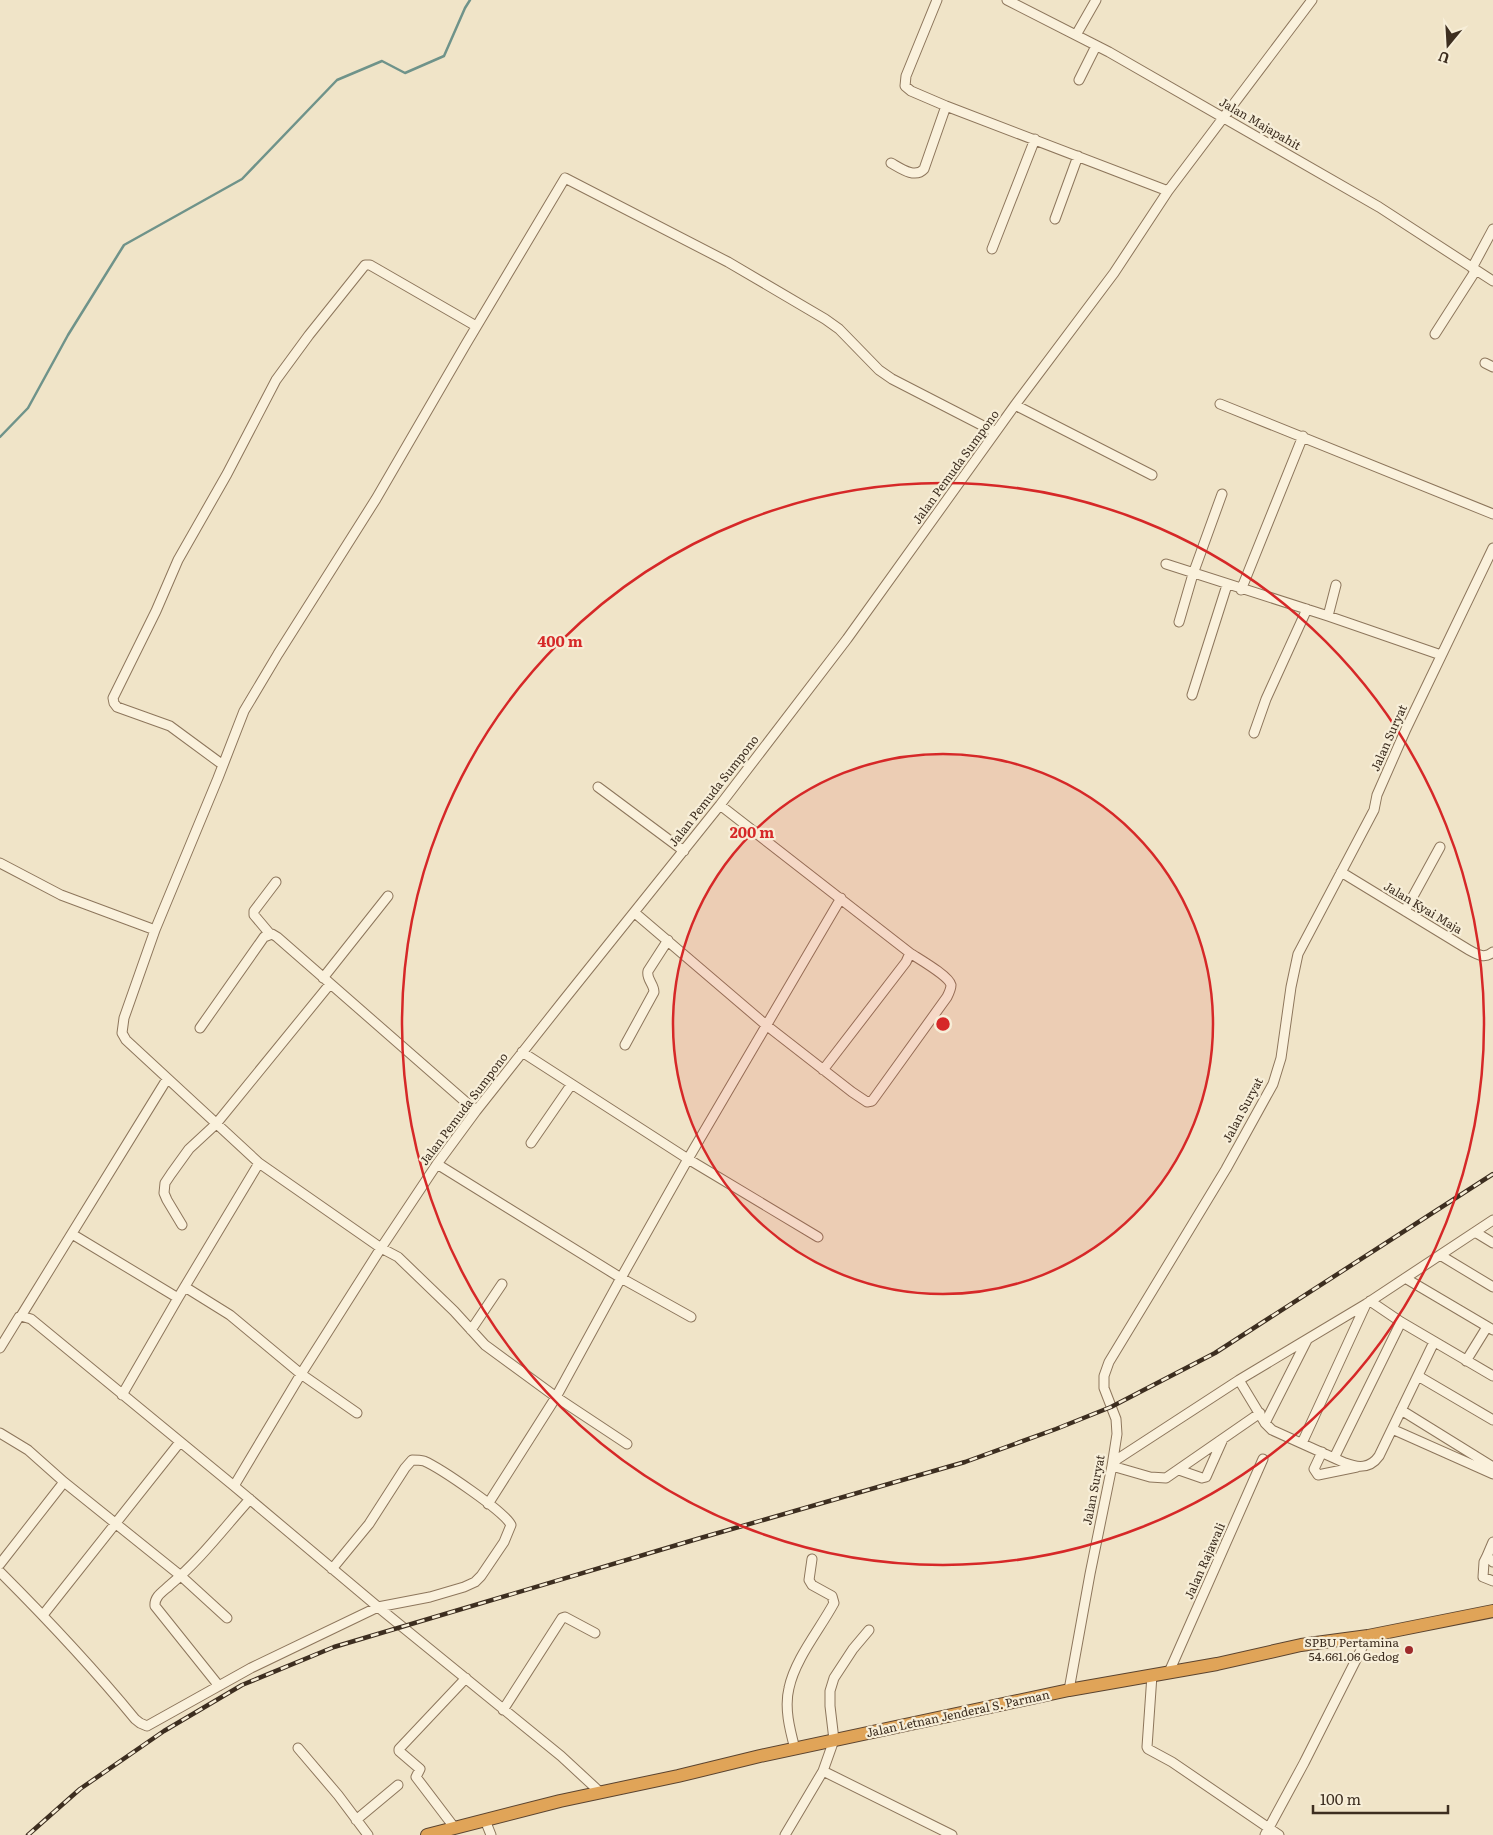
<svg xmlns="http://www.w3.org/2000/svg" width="1493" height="1835" font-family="Literata,serif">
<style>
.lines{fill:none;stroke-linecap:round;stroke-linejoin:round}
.stream{stroke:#6f938a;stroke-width:2.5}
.minor-casing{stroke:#8d765c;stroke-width:11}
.highway-casing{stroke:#5b4430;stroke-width:14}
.minor{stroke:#faf1dc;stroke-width:9}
.highway{stroke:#e0a458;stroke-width:12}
.rail-casing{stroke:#3d2e20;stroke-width:4.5}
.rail{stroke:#f7eed8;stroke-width:2.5;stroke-dasharray:8;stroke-linecap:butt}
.ring{fill:none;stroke:#d62828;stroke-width:2.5}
.poi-dot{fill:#9e2a2b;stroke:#f7eed8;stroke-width:2}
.labels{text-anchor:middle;stroke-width:4.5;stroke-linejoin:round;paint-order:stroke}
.street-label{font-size:12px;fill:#3d2e20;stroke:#f7eed8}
.poi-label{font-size:12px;fill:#3d2e20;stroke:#f7eed8;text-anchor:end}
.centre{fill:#d62828;stroke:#f7eed8;stroke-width:2.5}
.ring-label{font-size:15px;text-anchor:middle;font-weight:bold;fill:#d62828;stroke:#f7eed8;stroke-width:4.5;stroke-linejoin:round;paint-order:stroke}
</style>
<rect width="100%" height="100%" fill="#f0e4c8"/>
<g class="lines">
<!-- stream -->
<path class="stream" d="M0,437L28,408L68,335L124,245L242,179L337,80L382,61L405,73L444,56L465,8L470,0"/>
<!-- minor casing -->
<g class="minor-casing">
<path id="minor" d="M937,0L906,76L905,86L911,91L946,106L1168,191
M1007,0L1109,52L1379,207L1493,281
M1076,35L1096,0
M1079,80L1096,46
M891,163C900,168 915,179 924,169L946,106
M1055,219L1078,156
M992,249L1035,139
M1472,268L1493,229
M1435,334L1476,270
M1485,363L1493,367
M1220,404L1493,514
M1015,405L1152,475
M1166,564L1328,616L1441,655
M1241,590L1303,436
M1328,616L1336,585
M1179,622L1193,574L1222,494
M1192,695L1227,585
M1254,733L1266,699L1307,609
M223,765L170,726L117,707L114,703L113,698L156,611L178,560L227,474L276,380L309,335L365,265H370L377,269L476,326
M598,787L684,851
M720,805L910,953L906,962L823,1070
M0,863L61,895L155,930L218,778L244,711L278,654L376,499L466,344L565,178L728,262L825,319L839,329L879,370L892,379L995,432
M1341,872L1469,950C1478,955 1485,959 1493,952
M1405,911L1440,847
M635,913L766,1025L852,1092L867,1102L872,1101L875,1097L947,997C949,993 951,989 951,985C949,976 919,959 910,953
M155,930L124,1018L122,1033L126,1040L259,1163L381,1248L398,1257L454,1311L485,1345L556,1397L627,1444
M270,934L254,915V911L276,882
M323,978L388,896
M200,1028L264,937L272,934L277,937L476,1111
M625,1045L654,992C654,984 646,979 648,971L668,940
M522,1052L688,1159L818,1237
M531,1143L571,1085
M437,1164L621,1278L691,1317
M182,1225L167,1200L164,1193L165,1183L171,1174L189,1149L216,1124L330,984
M1475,1232L1493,1243
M72,1234L178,1298
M1440,1255L1493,1287
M1405,1278L1493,1330
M185,1287L230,1315L301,1374L357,1413
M1370,1301L1401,1322L1493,1376
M21,1316L167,1079
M471,1330L502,1284
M0,1348L19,1317L21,1316L31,1319L234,1486L378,1607L561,1756L601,1793
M1466,1361L1487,1327
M1418,1376L1493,1420
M1239,1380L1265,1423L1272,1430L1345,1463C1358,1468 1370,1469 1379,1456L1434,1342
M122,1395L178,1298L259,1163
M1401,1410L1493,1467
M1265,1423L1307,1340
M1392,1429L1493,1474
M0,1433L28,1450L64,1482L181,1576L227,1618
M1302,1443L1366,1304
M1322,1452L1314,1469L1318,1475L1357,1467
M1334,1458L1401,1322
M1113,1462L1239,1380L1366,1304L1493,1220
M1112,1466L1150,1477L1166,1478L1260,1413
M1179,1470L1202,1478L1206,1477L1223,1439
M234,1486L301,1374L381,1248L437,1164L476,1111L563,1001L720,805L847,639L1015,405L1114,273L1168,191L1312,0
M488,1504L556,1397L621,1278L688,1159L841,898
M1493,1542L1487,1556L1493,1562
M1487,1556L1484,1562L1483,1577L1493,1581
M0,1564L64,1482
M0,1572C47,1619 93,1668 135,1719L140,1723L147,1726L251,1668L378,1607L430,1597L464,1587L475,1582L481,1576L504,1542L511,1525C504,1511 440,1468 424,1461C420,1460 416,1460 412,1460L405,1468L369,1524L332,1569
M43,1615L180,1442
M1169,1672L1263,1459
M1152,1675L1147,1747L1148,1749L1172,1762L1279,1835
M219,1686L155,1606C154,1596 164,1591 170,1585C200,1560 224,1528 250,1499
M1069,1690L1090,1574L1112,1466L1117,1434L1116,1419L1104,1388V1376L1109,1362L1226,1169L1273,1084L1281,1058L1291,987L1298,954L1374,810L1377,795L1406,729L1493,548
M503,1710L562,1618L565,1617L595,1633
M298,1748L338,1795L368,1835
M795,1749C790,1730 784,1708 789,1688C795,1659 820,1629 834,1603L832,1596L812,1585L809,1580L812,1559
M823,1771L952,1835
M356,1820L398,1785
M485,1820L491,1835
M454,1827L416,1777L420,1769L399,1751V1749L466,1678
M785,1835L823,1771L834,1740L830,1706V1691L834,1678L853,1649L869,1630
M1265,1835L1304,1763L1368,1636"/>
</g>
<!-- highway casing -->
<g class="highway-casing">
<path id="highway" d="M427,1835L560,1801L678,1776L760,1756L1069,1690L1217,1664L1301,1645L1368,1636L1493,1611"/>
</g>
<!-- minor -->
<use href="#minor" class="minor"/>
<!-- highway -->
<use href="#highway" class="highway"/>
<!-- rail casing -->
<g class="rail-casing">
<path id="rail" d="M28,1835L80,1789L164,1731L242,1685L334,1647L697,1539L965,1462L1056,1429L1111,1407L1215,1353L1493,1174"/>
</g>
<!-- rail -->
<use href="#rail" class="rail"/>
</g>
<!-- distance rings -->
<circle cx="943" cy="1024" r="270" fill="#d62828" fill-opacity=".12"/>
<g class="ring">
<circle cx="943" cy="1024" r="270"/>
<circle cx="943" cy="1024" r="541"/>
</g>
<!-- markers -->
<circle class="poi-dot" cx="1409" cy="1650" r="5"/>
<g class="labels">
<!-- street labels -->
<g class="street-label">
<text transform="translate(1260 124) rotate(30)" y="4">Jalan Majapahit</text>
<text transform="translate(956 467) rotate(-54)" y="4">Jalan Pemuda Sumpono</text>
<text transform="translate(1389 738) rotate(-66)" y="4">Jalan Suryat</text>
<text transform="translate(714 791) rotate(-52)" y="4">Jalan Pemuda Sumpono</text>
<text transform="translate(1423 908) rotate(31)" y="4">Jalan Kyai Maja</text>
<text transform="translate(464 1109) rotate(-53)" y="4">Jalan Pemuda Sumpono</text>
<text transform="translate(1243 1110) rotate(-62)" y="4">Jalan Suryat</text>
<text transform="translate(1094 1490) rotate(-79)" y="4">Jalan Suryat</text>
<text transform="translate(1205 1561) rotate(-66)" y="4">Jalan Rajawali</text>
<text transform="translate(958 1714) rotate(-12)" y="4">Jalan Letnan Jenderal S. Parman</text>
</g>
<!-- poi labels -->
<g class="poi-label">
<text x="1399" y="1647">SPBU Pertamina<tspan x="1399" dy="14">54.661.06 Gedog</tspan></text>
</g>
</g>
<circle cx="943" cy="1024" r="8" class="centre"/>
<g class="ring-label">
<text x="560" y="647">400 m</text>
<text x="752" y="838">200 m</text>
</g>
<!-- north arrow -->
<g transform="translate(1448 45) rotate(198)" stroke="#f7eed8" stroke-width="4" paint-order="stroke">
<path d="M0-4L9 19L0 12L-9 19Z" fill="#3d2e20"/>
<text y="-8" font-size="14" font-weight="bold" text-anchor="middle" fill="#3d2e20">U</text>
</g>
<!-- scale -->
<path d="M1313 1805v8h135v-8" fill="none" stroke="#3d2e20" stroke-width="2.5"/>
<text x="1320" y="1805" font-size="15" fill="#3d2e20" stroke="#f7eed8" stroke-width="4" paint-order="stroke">100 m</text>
</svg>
